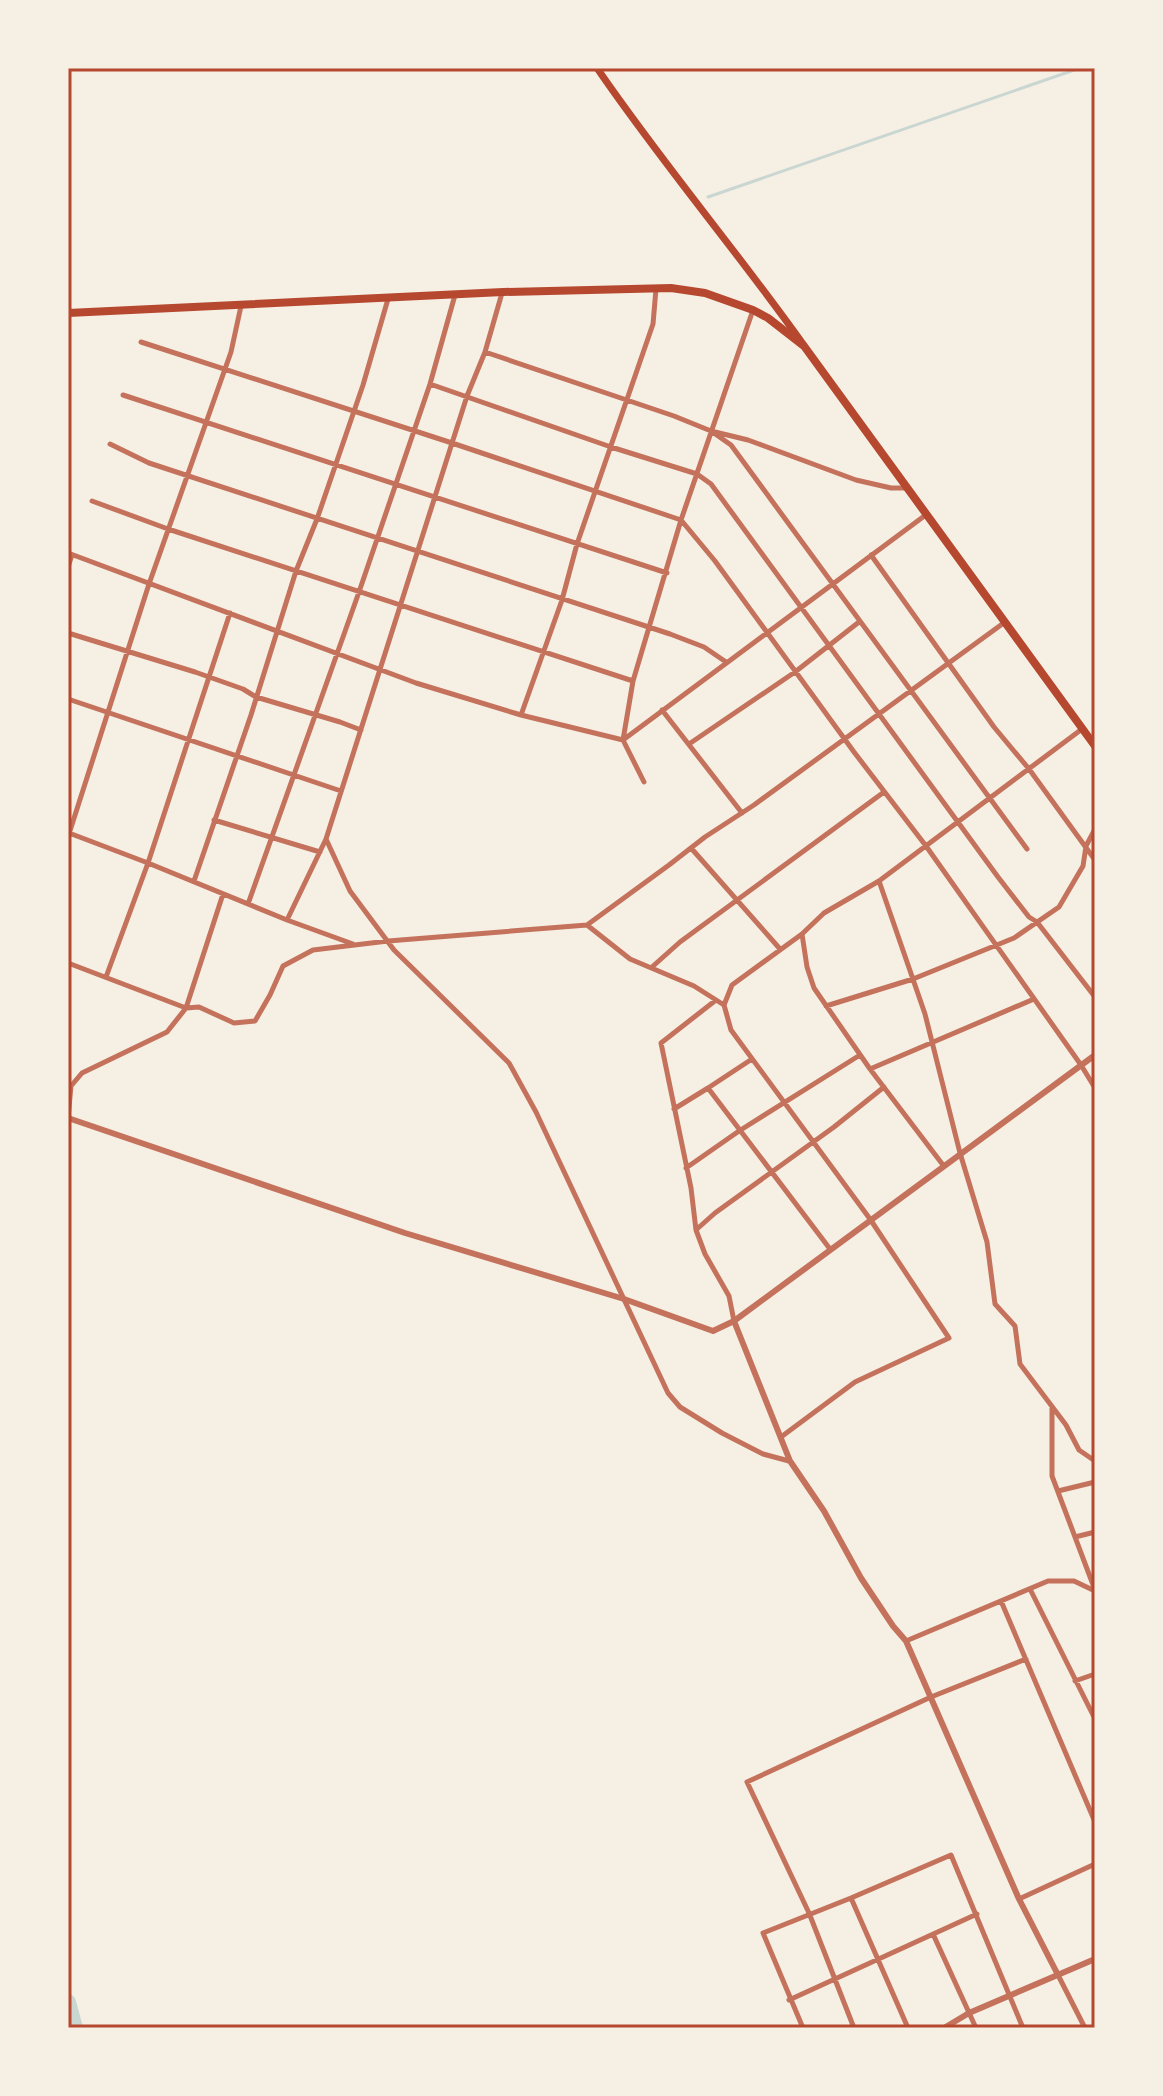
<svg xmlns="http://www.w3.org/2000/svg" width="1163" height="2096" font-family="Cabin,sans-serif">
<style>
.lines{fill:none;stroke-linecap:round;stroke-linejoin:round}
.stream{stroke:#c9d6d2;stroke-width:3}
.river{stroke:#c9d6d2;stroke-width:16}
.minor{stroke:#c5725c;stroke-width:5}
.tertiary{stroke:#c5725c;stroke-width:6}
.secondary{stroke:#b5482f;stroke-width:7}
.trunk{stroke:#b5482f;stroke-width:8}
.neatline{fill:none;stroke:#b5482f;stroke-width:3}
</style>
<rect width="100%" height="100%" fill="#f6efe4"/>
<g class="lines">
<!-- stream -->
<path class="stream" d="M708,197L1080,68"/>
<!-- river -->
<path class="river" d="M68,2002L75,2028"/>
<!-- minor -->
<path class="minor" d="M502,293L485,352L467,396L326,839L350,891L394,950L509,1063L536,1112L668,1393L680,1407L722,1433L763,1454L789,1461
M141,342L452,443L681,520L715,561L854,752L926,846L1081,1065L1095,1088
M485,352L674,416L711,431L748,440L856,480L891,488H907
M430,384L611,447L697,474L711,484L998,877L1029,917L1037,922L1095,997
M123,395L667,573
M711,431L731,445L1027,849
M110,444L149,463L670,634L704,647L726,662
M92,501L168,529L633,681
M68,553L416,683L521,715L623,740L927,514
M871,555L994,727L1029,769L1095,860
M68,567L72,555
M230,613L148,863L287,920L353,944
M68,633L195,672L243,689L256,697L340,722L361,730
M68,699L341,791
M662,710L742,813
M521,715L562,600L577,544L653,324L656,289
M689,744L795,672L859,622
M644,782L623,740L633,681L681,520L753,310
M214,820L320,852
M69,833L148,863L106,977
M68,837L149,584L231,352L241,306
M691,848L780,949
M194,881L251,715L296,571L317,519L363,385L388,299
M879,881L925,1014L960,1153L987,1242L995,1304L1015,1326L1020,1364L1066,1425L1079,1450L1095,1461
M248,904L359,592L430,384L455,295
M287,920L326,839
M587,925L669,865L705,837L754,805L1005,622
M802,934L807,967L814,988L870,1069L943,1165
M68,963L186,1008L223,894
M652,967L680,942L884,792
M716,1000L661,1043L691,1188L696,1230L705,1254L729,1296L734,1321
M826,1006L913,979L1014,938L1059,907L1083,866L1086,846L1095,829
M870,1069L1034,999
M708,1088L752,1059
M674,1109L708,1088L830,1249
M68,1118L71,1086L82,1073L167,1032L186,1008L199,1007L234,1023L255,1021L270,995L283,966L313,950L388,941L587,925L630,959L694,986L724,1005
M686,1168L739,1131L860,1055
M697,1229L715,1213L834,1127L884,1087
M1052,1408V1476L1095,1590
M781,1437L855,1382L949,1338L870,1219L731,1030L724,1005L732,985L802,934L824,913L879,881L1082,729
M1058,1491L1095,1482
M1075,1537L1095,1532
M1030,1589L1095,1719
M1001,1601L1095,1822
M906,1641L1048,1581H1074L1095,1591
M1075,1681L1095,1674
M851,1898L908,2028
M1019,1899L1095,1864
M933,1934L976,2028
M1058,1975L1085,2028
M789,2000L977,1914
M803,2028L763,1933L851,1898L951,1855L1023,2028
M854,2028L809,1913L747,1782L931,1697L1026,1659"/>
<!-- tertiary -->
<path class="tertiary" d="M68,1118L405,1233L624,1299L713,1331L734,1321L1095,1055
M734,1321L790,1461L824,1511L861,1578L893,1626L906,1641L1019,1899L1058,1975
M944,2028L969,2013L1095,1959"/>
<!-- secondary -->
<path class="secondary" d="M597,68C662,163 736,250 803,344"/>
<!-- trunk -->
<path class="trunk" d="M68,313L503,292L671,288L705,293L753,310L768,318L804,346L1095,746"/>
</g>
<!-- border -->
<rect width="1163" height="2096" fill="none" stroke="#f6efe4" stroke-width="140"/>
<rect x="70" y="70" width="1023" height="1956" class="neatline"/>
</svg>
